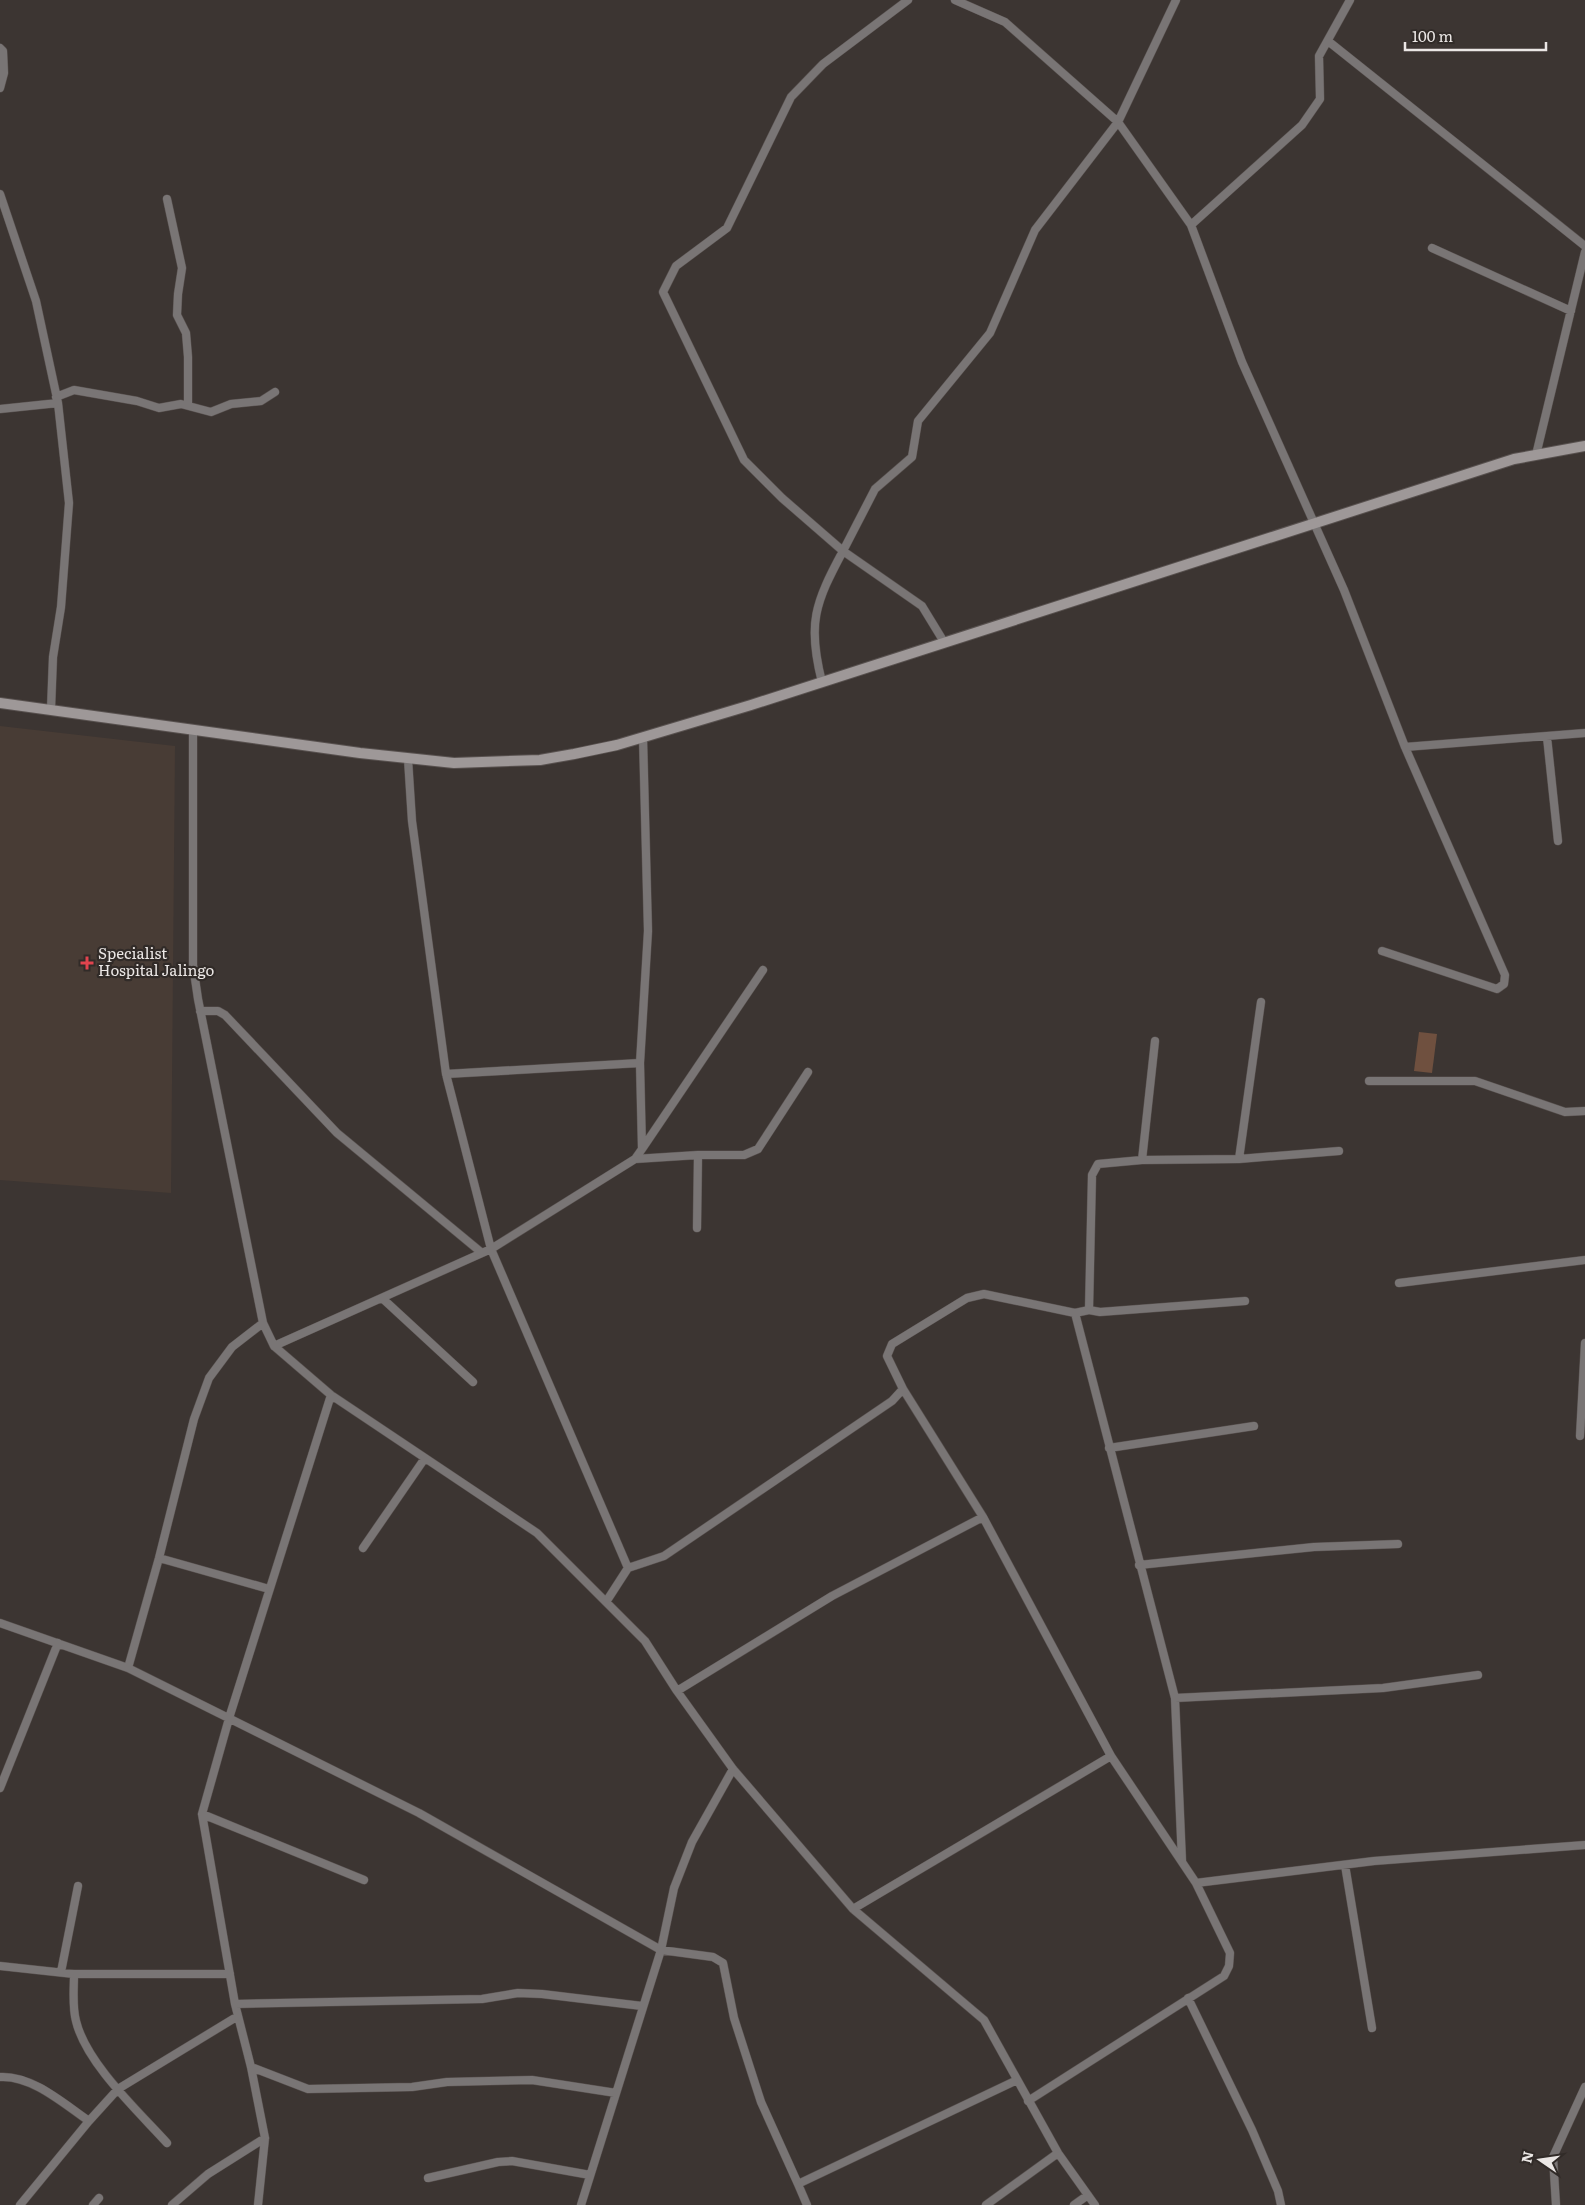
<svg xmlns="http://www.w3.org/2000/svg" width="1585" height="2205" font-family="Literata,serif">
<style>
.built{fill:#483c35}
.green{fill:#6f503f}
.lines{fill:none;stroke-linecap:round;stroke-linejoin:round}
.street-casing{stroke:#58514f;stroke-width:9}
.secondary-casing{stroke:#58514f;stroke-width:12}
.street{stroke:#797575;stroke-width:8}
.secondary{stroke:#9e9898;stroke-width:10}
.health-dot{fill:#e0444e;stroke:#312b28;stroke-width:2}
.labels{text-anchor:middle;stroke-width:4.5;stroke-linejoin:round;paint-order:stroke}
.poi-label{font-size:15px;fill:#ebe7e5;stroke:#312b28;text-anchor:start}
</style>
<rect width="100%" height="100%" fill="#3c3532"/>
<!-- built -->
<path class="built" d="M0,726L175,746L171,1193L0,1180Z"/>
<!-- green -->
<path class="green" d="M1419,1032L1437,1034L1432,1073L1414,1071Z"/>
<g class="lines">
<!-- street casing -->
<g class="street-casing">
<path id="street" d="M1176,0L1118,122L1191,225L1302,125L1320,99L1319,56L1350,0
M1328,41L1585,246
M0,48L3,51L4,73L0,88
M0,194L36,301L58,403L69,503L61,607L53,657L51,709
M167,199L182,268L178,294L177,315L186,333L188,357V405
M1191,225L1242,362L1344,590L1405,747L1505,975L1504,984L1497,989L1382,951
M1432,248L1571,311
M56,397L74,390L137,401L159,408L181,404L211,412L231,404L261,401L275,392
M0,409L58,403
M1536,455L1585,252
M944,642L922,606L843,551L875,489L912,457L918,421L990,333L1035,230L1118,122L1005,22L955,0
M822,682C807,624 815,603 843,551L782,498L744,460L663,292L676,266L727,228L791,97L823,64L908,0
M193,729V965L198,999L263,1323L274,1346L331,1395L537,1533L645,1641L677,1691L733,1769L853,1909L984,2020L1058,2153L1095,2205
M1547,737L1558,841
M1405,747L1585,733
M408,759L412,821L446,1074L491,1249L628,1568
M200,1011H218L225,1015L337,1133L482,1253
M446,1074L640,1063
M1369,1081H1475L1565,1112L1585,1111
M642,1149L763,970
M635,1159L642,1149L640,1063L648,931L643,737
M1239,1159L1261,1002
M1142,1160L1155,1041
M697,1228L698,1155
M1399,1283L1585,1260
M382,1298L473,1382
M1089,1310L1100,1312L1245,1301
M274,1346L491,1249L635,1159L698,1155H744L758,1149L808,1072
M903,1389L983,1517
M1580,1436L1585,1343
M1109,1448L1254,1426
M363,1548L425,1458
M159,1558L269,1589
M1139,1565L1314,1547L1398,1544
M606,1602L628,1568L664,1556L892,1401L903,1389L887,1356L892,1344L967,1298L984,1294L1075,1313
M0,1623L128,1668L159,1558L194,1419L209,1378L232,1347L263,1323
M128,1668L419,1813L661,1950L713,1957L723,1963L734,2018L761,2102L798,2184L1017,2080
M677,1691L832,1596L983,1517L1111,1756
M1175,1698L1383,1688L1478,1675
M0,1788L58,1643
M202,1814L364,1880
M1182,1861L1175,1698L1075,1313L1089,1310L1092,1175L1098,1164L1142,1160L1239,1159L1339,1151
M1345,1865L1372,2028
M853,1909L1111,1756L1196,1883L1374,1861L1585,1845
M0,1966L74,1974H230
M61,1972L78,1886
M74,1974C74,1989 72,2006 76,2021C86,2063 138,2111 167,2143
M1188,1998L1252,2130L1278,2191L1281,2205
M235,2004L482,1999L518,1993L542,1994L642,2006
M251,2067L308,2089L412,2087L447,2082L532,2080L616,2093
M0,2077C32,2075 64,2104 89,2121
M1028,2101L1224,1976L1229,1966L1230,1953L1196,1883
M428,2178L498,2162L512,2161L590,2175
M798,2184L807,2205
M20,2205L89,2121L118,2089L238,2016
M93,2205L99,2198
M172,2205L208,2174L265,2138
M258,2205L265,2138L251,2067L235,2004L202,1814L230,1715L331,1395
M581,2205L661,1950L674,1888L692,1842L733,1769
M986,2205L1058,2153
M1074,2205L1088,2195
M1556,2205L1553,2157L1585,2087"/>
</g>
<!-- secondary casing -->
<g class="secondary-casing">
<path id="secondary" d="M0,703L360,753L454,763L540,760L574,754L617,745L751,705L1514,459L1585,446"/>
</g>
<!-- street -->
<use href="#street" class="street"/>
<!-- secondary -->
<use href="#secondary" class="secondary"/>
</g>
<!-- markers -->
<path class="health-dot" d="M84.5 955.5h5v5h5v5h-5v5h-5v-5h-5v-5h5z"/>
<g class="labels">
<!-- poi labels -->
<g class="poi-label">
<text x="98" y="959">Specialist<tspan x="98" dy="17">Hospital Jalingo</tspan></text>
</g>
</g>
<!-- north arrow -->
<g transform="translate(1540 2160) rotate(283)" stroke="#312b28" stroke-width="4" paint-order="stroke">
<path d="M0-4L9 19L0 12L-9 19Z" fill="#ebe7e5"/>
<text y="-8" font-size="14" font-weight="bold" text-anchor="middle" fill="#ebe7e5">N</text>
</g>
<!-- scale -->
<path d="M1405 42v8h141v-8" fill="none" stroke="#ebe7e5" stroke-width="2.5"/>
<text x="1412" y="42" font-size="15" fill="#ebe7e5" stroke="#312b28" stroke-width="4" paint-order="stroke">100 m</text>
</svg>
